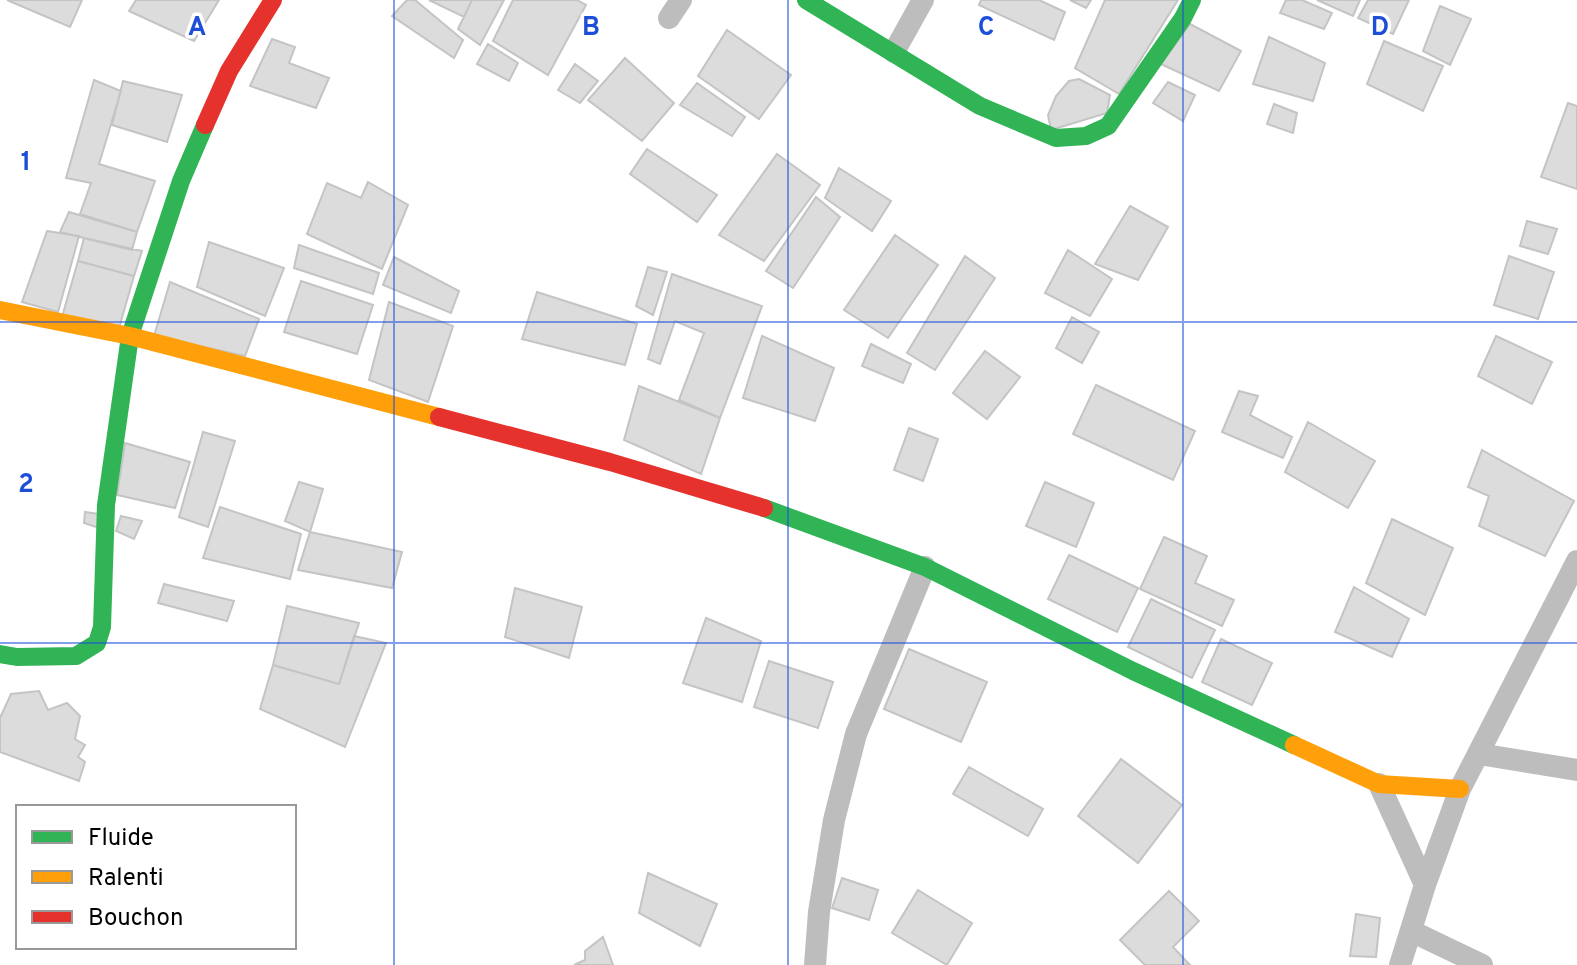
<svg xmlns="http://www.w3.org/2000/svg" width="1577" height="965" font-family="Overpass,sans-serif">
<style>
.building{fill:#dcdcdc;stroke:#c4c4c4;stroke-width:2}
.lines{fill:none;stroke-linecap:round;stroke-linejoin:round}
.street{stroke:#bdbdbd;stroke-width:22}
.fast{stroke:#30b455;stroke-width:18}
.slow{stroke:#ff9f0a;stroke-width:18}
.jam{stroke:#e5322d;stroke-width:18}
.grid{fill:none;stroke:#1d4ed8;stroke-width:2;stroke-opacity:0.55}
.grid-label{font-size:26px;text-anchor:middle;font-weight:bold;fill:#1d4ed8;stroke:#fff;stroke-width:7;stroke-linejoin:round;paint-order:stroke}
</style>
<rect width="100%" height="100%" fill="#fff"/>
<!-- building -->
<path class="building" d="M7,0H82L70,27Z
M136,0H219L194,41L129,11Z
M407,0H415L463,40L454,58L392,16Z
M429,0H472L464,17Z
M472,0H504L480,45L458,29Z
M513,0H577L586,5L548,75L493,41Z
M981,0H1039L1065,12L1054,40L979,5Z
M1070,0H1091L1086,8Z
M1105,0H1178L1119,94L1075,68Z
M1286,0H1302L1332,13L1324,29L1280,13Z
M1317,0H1360L1353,16Z
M1368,0H1409L1393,34L1358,18Z
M1440,6L1471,19L1450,65L1423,51Z
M1190,24L1241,51L1219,91L1161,64Z
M727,30L791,75L759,119L698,76Z
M1269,37L1325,63L1313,101L1253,84Z
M272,39L295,47L289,63L329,78L316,108L250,86Z
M1384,41L1443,66L1423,111L1367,84Z
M488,44L518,63L509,81L477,64Z
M625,58L674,103L642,141L588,100Z
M575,64L598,81L580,103L558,90Z
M1079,79L1110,95L1107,113L1051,130L1048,115L1056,96L1069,81Z
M94,80L121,91L99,164L155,181L137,232L80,214L91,183L66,178Z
M123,81L182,95L167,142L112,125Z
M1168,82L1195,95L1183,121L1153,103Z
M697,83L745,117L732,136L680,105Z
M1568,103L1577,106V189L1541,177Z
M1274,104L1297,113L1293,133L1267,124Z
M647,149L717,195L697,222L630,174Z
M777,154L820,185L764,261L719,235Z
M839,168L891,201L872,231L825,198Z
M368,182L408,205L382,269L307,234L327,183L361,198Z
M816,197L840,217L793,288L766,271Z
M1130,206L1168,227L1138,280L1095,264Z
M69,212L137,232L132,250L60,232Z
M1527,221L1557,229L1548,254L1520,246Z
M47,231L79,236L58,312L22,302Z
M895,235L938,265L888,338L844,310Z
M84,238L142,251L134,276L78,261Z
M209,242L284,268L265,316L197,287Z
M299,245L379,273L373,294L294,268Z
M1068,250L1112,279L1090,316L1045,293Z
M965,256L995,278L935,370L907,353Z
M1509,256L1554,272L1538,319L1494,305Z
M394,257L459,291L451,313L383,285Z
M78,261L134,276L119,328L62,317Z
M648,267L667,272L653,315L636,306Z
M672,274L762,306L720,418L679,400L704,333L675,321L660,364L648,359Z
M301,281L373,305L357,354L284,332Z
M170,282L259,319L245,356L154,336Z
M537,292L637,324L625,365L522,339Z
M389,302L453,326L428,402L369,380Z
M1072,317L1099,332L1082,363L1056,348Z
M762,336L834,368L815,421L743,398Z
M1496,336L1552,362L1532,404L1478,376Z
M871,344L911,364L903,383L862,366Z
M985,351L1020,377L987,419L953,393Z
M1096,385L1195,431L1173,480L1073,434Z
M639,386L720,418L701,474L624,440Z
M1239,391L1258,396L1250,415L1292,437L1283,458L1222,432Z
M1308,422L1375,461L1348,508L1285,472Z
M909,428L938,439L923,481L894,470Z
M203,432L235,441L208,527L179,517Z
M125,443L190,462L175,508L117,495Z
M1482,450L1574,501L1545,556L1479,526L1489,496L1468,487Z
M299,482L323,489L310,532L285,521Z
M1045,482L1094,503L1076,547L1026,526Z
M220,507L301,534L290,579L203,558Z
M85,512L100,514L99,528L84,523Z
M121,516L142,521L134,539L116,531Z
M1392,519L1453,548L1425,615L1366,583Z
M310,532L402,552L392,588L298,570Z
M1164,537L1207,556L1195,583L1234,600L1222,626L1140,589Z
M1069,555L1138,588L1117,632L1048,599Z
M164,584L234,601L227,621L158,603Z
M1354,587L1409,619L1392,657L1335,632Z
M515,588L582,607L569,658L505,637Z
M1151,599L1215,630L1192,678L1128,647Z
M287,606L359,623L339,684L273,665Z
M706,618L761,641L742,702L683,683Z
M354,636L386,643L345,747L260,709L273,665L339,684Z
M1221,639L1272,663L1252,705L1202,682Z
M909,649L987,682L961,742L884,709Z
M769,661L833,682L818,728L754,707Z
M39,691L48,710L67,703L80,716L75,739L85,745L78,757L85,762L79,781L0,752V718L11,694Z
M1121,759L1182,805L1138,863L1078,816Z
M969,767L1043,809L1028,836L953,794Z
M648,873L717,904L700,946L639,913Z
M842,878L878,890L869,920L832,908Z
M918,890L972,923L947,965L892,933Z
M1169,891L1199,921L1173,947L1190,965H1145L1120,940Z
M1356,914L1380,918L1376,957L1350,956Z
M603,937L613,965H574L585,960V951Z"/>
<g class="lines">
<!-- street -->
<path class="street" d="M669,18L681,0
M894,52L923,0
M1479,754L1577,770
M1379,784L1425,885
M1411,931L1482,965
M815,965L819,912L834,820L856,734L925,567
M1400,965L1425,885L1460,789L1577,561"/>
<!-- fast -->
<path class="fast" d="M806,0L980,106L1056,138L1086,136L1108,126L1183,18L1192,0
M764,508L925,567L1133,671L1294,745
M0,654L17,657L76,656L97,643L102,627L106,505L130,336L181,181L205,125"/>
<!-- slow -->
<path class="slow" d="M0,310L130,336L439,417
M1294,745L1379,784L1460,789"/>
<!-- jam -->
<path class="jam" d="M205,125L229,71L273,0
M439,417L610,462L764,508"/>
</g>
<!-- grid -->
<path class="grid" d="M394,0V965M788,0V965M1183,0V965M0,322H1577M0,643H1577"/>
<g class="grid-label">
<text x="197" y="35">A</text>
<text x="591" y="35">B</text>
<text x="986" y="35">C</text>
<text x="1380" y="35">D</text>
<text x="26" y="170">1</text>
<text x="26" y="492">2</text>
</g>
<!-- legend -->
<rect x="16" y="805" width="280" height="144" fill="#ffffff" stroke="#999999" stroke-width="2"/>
<rect x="32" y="831" width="40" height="12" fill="#30b455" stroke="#999999" stroke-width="2"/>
<text x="88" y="845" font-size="24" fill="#000000">Fluide</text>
<rect x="32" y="871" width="40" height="12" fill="#ff9f0a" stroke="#999999" stroke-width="2"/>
<text x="88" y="885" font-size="24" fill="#000000">Ralenti</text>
<rect x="32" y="911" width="40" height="12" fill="#e5322d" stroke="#999999" stroke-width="2"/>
<text x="88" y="925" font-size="24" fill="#000000">Bouchon</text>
</svg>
